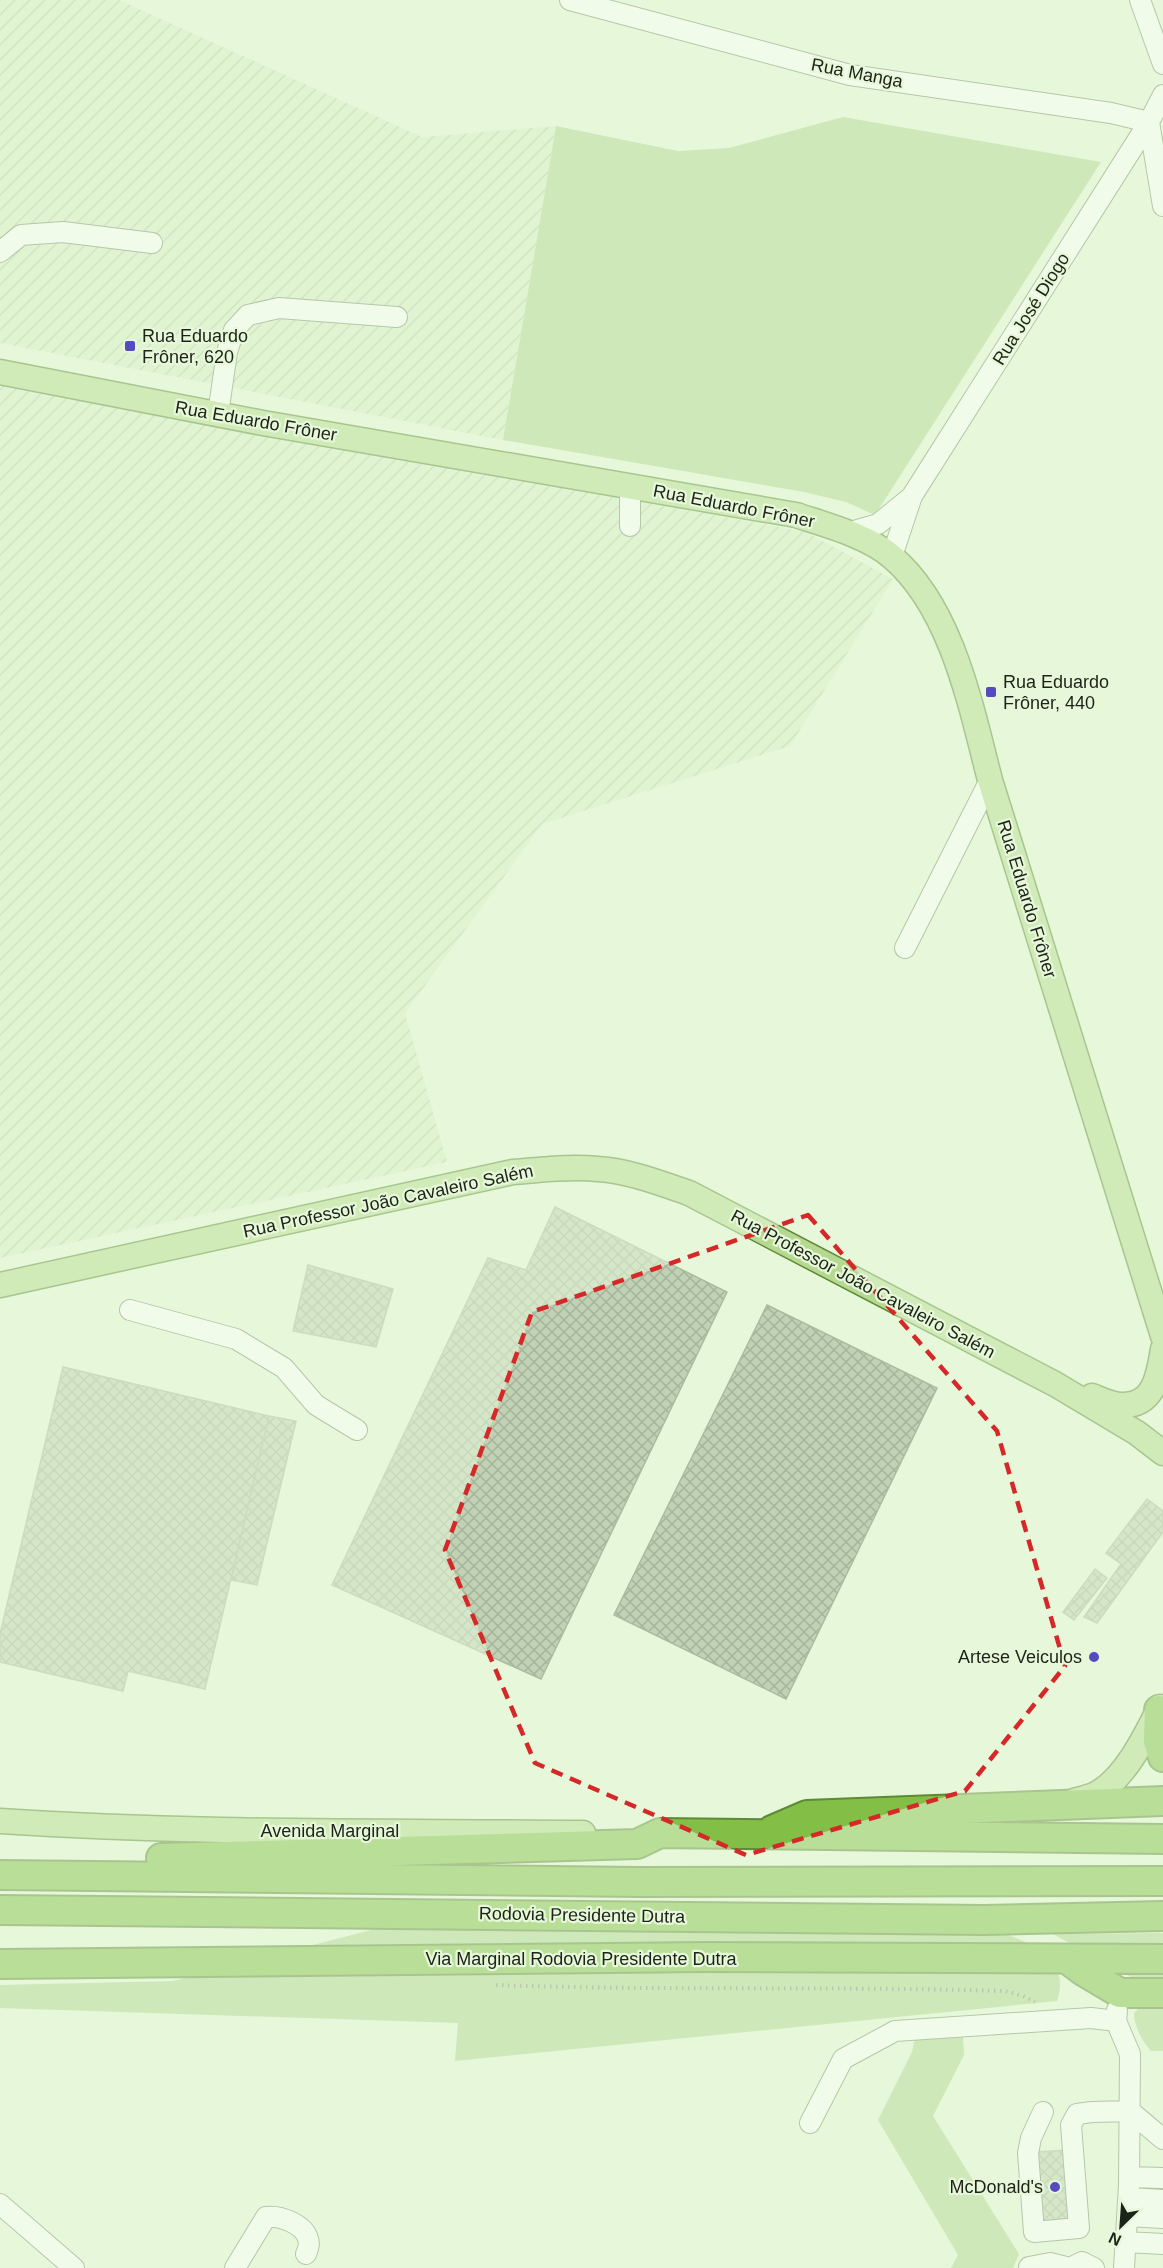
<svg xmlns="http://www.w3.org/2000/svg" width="1163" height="2268" font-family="Helvetica,sans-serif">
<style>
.industrial{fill:url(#industrial-furrows)}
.grass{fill:#b1d595}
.building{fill:url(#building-cross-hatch);stroke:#abbc9e;stroke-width:1.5}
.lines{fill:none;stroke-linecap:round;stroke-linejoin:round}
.minor-casing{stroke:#7c8c70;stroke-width:22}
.major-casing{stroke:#5f8837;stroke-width:27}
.highway-casing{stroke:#5f8837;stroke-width:32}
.path{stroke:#84907b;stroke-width:4;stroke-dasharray:1.5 4.5;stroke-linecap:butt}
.minor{stroke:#fff;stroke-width:20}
.major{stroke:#b5d991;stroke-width:24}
.highway{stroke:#83bf47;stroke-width:28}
.marked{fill:none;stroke:#d62828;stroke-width:4.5;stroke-dasharray:12 8;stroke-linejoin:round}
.poi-dot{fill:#564ac1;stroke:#e6f8d9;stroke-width:2}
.labels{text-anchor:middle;stroke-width:4.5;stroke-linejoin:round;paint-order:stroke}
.street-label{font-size:18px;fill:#1d2318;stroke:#e6f8d9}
.poi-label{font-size:18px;fill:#1d2318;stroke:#e6f8d9;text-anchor:start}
</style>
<defs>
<pattern id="industrial-furrows" width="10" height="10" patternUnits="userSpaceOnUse" patternTransform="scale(1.5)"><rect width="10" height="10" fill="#d9efc9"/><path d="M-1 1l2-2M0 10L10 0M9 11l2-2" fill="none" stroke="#bacdac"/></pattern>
<pattern id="building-cross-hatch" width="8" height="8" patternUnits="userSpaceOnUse" patternTransform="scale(1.5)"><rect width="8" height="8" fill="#c1d2b4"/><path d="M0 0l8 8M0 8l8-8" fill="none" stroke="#a5b49a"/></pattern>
</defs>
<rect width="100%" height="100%" fill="#e6f8d9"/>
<!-- industrial -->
<path class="industrial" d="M0,0H119L422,137L556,126L503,440L0,343Z
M0,382L806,532L893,579L790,746L542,824L405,1013L447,1162L0,1258Z"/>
<!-- grass -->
<path class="grass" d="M843,117L1101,162L875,515L846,502L804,492L503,440L556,126L678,151L729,148Z
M375,1929L1001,1932C1034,1945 1071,1959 1057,2001L455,2061L458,2023L0,2008V1985L173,1981Z
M1163,1933V1980H1136L1053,1934Z
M1163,2006V2051H1151C1142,2041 1134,2026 1134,2013L1139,2008Z
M962,2019L964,2055L933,2116L1019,2254L1013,2268H951L958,2255L878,2120L912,2052L918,2023Z"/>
<!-- building -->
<path class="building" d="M555,1207L727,1292L541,1679L332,1585L488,1258L526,1270Z
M308,1265L393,1289L376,1347L293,1331Z
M767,1305L937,1388L786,1699L614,1615Z
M63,1367L269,1416L205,1689L128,1671L123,1691L0,1662V1634Z
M269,1416L296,1421L257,1585L231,1580Z
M1147,1499L1163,1511V1532L1097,1623L1084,1617L1121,1564L1106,1553Z
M1095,1569L1107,1578L1074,1620L1063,1612Z
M1069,2150L1075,2222L1041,2225L1035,2152Z"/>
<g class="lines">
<!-- minor casing -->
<g class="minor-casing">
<path id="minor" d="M570,0L850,75L1111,113L1149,122
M1140,0L1163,64
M1149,122L1163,206
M0,252L21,235L63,232L152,243
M218,414L227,352L234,330L248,315L279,308L397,317
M630,485V526
M850,532L878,524L910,498
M892,556L912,496L1149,122L1163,95
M905,948L990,780
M130,1310L236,1339L284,1368L316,1405L357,1430
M1117,2010L1116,2021L1130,2054L1129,2185L1124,2268
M1043,2112L1031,2138L1028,2153L1034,2232L1079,2228L1071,2125L1077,2114L1092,2112L1130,2111L1163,2139
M810,2123L843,2059L895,2031L1091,2018L1116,2021
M1129,2177L1163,2178
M1129,2198L1163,2200
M0,2204L74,2268
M1128,2216L1163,2218
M1126,2242L1163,2244
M1029,2267L1050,2263L1070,2268
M235,2268L266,2217C280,2215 304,2224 308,2239C310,2244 308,2249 306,2254
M1070,2268L1082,2262L1094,2268"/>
</g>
<!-- major casing -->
<g class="major-casing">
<path id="major" d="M0,372L263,423L796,515C826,525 868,536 892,557C952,608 971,707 990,780L1163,1336
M0,1285L513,1172C541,1170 570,1166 598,1169C629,1171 660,1183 689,1193L1055,1384L1137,1433L1163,1453
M1092,1396C1102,1400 1114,1406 1124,1405C1155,1405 1159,1373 1163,1349
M1074,1801C1081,1799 1090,1797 1096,1794C1125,1779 1146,1735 1160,1707
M0,1821C194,1834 388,1831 583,1833"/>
</g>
<!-- highway casing -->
<g class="highway-casing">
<path id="highway" d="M1159,1710L1158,1741L1163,1757
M772,1830L807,1815L1163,1801
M161,1858L637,1844L660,1833L1163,1839
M0,1875L639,1882L1163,1881
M0,1910L984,1920L1163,1916
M1067,1959L1083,1971L1120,1993H1163
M0,1964L706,1957L1163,1959"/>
</g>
<!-- path -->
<path class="path" d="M496,1985C665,1991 835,1986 1005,1991L1023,1996L1035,2002"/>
<!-- minor -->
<use href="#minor" class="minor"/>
<!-- major -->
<use href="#major" class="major"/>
<!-- highway -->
<use href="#highway" class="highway"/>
</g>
<!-- marked area -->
<path d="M0 0H1163V2268H0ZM808,1215L997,1431L1065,1666L965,1791L746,1855L535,1763L445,1550L532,1312Z" fill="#e6f8d9" fill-opacity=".55" fill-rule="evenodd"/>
<path class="marked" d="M808,1215L997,1431L1065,1666L965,1791L746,1855L535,1763L445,1550L532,1312Z"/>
<!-- markers -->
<g class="poi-dot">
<rect x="124" y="340" width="12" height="12" rx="3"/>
<rect x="985" y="686" width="12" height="12" rx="3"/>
<circle cx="1094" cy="1657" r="6"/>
<circle cx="1055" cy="2187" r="6"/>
</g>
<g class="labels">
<!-- street labels -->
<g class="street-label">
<text transform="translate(857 73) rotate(11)" y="6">Rua Manga</text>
<text transform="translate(1031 309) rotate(-58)" y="6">Rua José Diogo</text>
<text transform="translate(256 421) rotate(10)" y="6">Rua Eduardo Frôner</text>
<text transform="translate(734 506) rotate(11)" y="6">Rua Eduardo Frôner</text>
<text transform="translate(1027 899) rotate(73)" y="6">Rua Eduardo Frôner</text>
<text transform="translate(388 1201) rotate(-12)" y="6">Rua Professor João Cavaleiro Salém</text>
<text transform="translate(863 1284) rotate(28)" y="6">Rua Professor João Cavaleiro Salém</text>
<text x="330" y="1837">Avenida Marginal</text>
<text transform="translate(582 1915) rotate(1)" y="6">Rodovia Presidente Dutra</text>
<text x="581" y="1965">Via Marginal Rodovia Presidente Dutra</text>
</g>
<!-- poi labels -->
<g class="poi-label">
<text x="142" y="342">Rua Eduardo<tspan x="142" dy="21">Frôner, 620</tspan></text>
<text x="1003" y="688">Rua Eduardo<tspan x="1003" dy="21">Frôner, 440</tspan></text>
<text x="1082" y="1663" text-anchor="end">Artese Veiculos</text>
<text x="1043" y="2193" text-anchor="end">McDonald's</text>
</g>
</g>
<!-- north arrow -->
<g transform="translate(1121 2226) rotate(205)" stroke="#e6f8d9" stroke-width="4.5" paint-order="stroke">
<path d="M0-4.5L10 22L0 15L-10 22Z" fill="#1d2318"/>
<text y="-9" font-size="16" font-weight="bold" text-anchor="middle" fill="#1d2318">N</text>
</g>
</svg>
